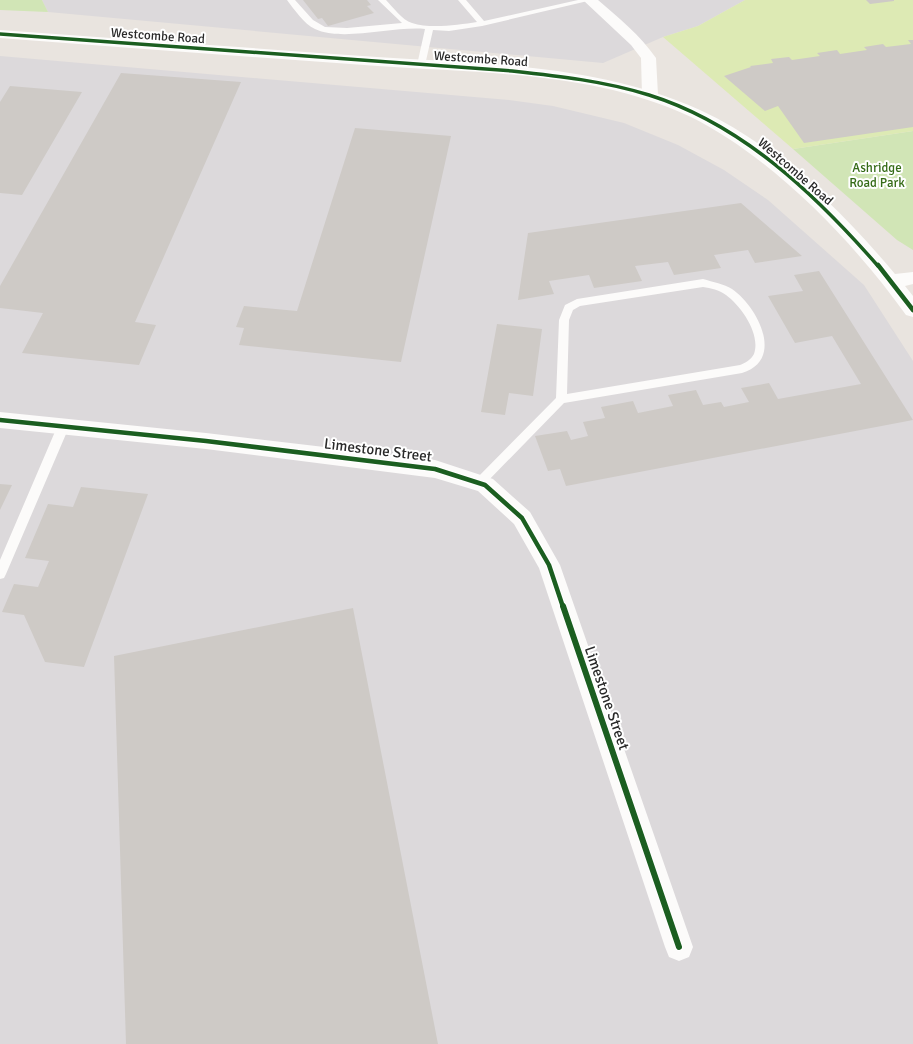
<svg xmlns="http://www.w3.org/2000/svg" width="913" height="1044" font-family="Signika,sans-serif">
<style>
.industrial{fill:#dcd9db}
.green{fill:#d1e5b6}
.pitch{fill:#ddeab4}
.building{fill:#cecac6}
.lines{fill:none;stroke-linecap:round;stroke-linejoin:round}
.lane{fill:#fcfbfa;fill-rule:evenodd}
.street{fill:#fcfbfa;fill-rule:evenodd}
.secondary{fill:#fcfbfa;fill-rule:evenodd}
.cycleway-far2-casing{stroke:#fff;stroke-width:5.5}
.cycleway-far1-casing{stroke:#fff;stroke-width:7}
.cycleway-casing{stroke:#fff;stroke-width:8}
.cycleway-far2{stroke:#1b5e20;stroke-width:3.5}
.cycleway-far1{stroke:#1b5e20;stroke-width:4.5}
.cycleway{stroke:#1b5e20;stroke-width:6}
.labels{text-anchor:middle;stroke-width:4;stroke-linejoin:round;paint-order:stroke}
.far-street-label{font-size:13px;fill:#2a2a2a;stroke:#fff}
.far-park-label{font-size:13px;fill:#356b17;stroke:#fff}
.street-label{font-size:15px;fill:#2a2a2a;stroke:#fff}
</style>
<rect width="100%" height="100%" fill="#e9e4df"/>
<!-- industrial -->
<path class="industrial" d="M42,0H745L698,26L663,37L603,63L48,12Z
M0,56L509,100L553,106L624,123L678,145L724,170L768,200L864,285L913,361V1044H0Z"/>
<!-- green -->
<path class="green" d="M0,0H42L48,12L0,10Z
M913,131V250L897,240L793,149Z"/>
<!-- pitch -->
<path class="pitch" d="M745,0H913V131L793,149L663,37L698,26Z"/>
<!-- building -->
<path class="building" d="M303,0H367L371,5L367,6L374,13L328,26L322,18L318,19Z
M866,0H894V1L870,4Z
M908,40H913V127L804,143L778,106L765,111L724,76L751,67L750,66L773,63L771,59L789,57L792,60L820,56L817,53L837,50L840,54L867,50L864,47L883,44L886,47L911,44Z
M121,73L241,82L135,322L156,325L139,365L22,353L43,313L0,308V286Z
M10,86L82,92L22,195L0,193V102Z
M355,128L451,136L401,362L239,345L244,328L236,327L244,306L297,311Z
M741,203L802,256L755,263L748,250L714,255L721,268L674,275L668,262L635,266L642,281L594,288L589,275L549,281L554,294L518,300L528,233Z
M819,271L913,420L566,486L560,469L548,471L535,436L567,431L571,440L588,436L583,422L605,418L601,407L633,401L638,413L673,406L668,395L696,390L703,405L721,402L724,407L749,402L741,388L769,383L778,399L861,384L832,336L795,343L768,296L803,291L794,275Z
M497,324L542,329L533,396L509,393L505,415L481,412Z
M0,484L12,485L0,510Z
M81,487L148,494L84,667L45,662L24,615L2,612L14,584L38,587L49,561L25,558L48,504L73,507Z
M353,608L438,1044H126L114,656Z"/>
<g class="lines">
<!-- lane -->
<path class="lane" d="M287,0H295L313,20L325,27L347,28L402,23L378,0H386C393,7 402,20 412,23C430,29 458,25 477,22L458,0H466L484,21L578,0H592L482,26L449,31L433,30L425,65L421,67L417,65L425,29C394,26 342,42 315,29C304,24 294,9 287,0Z
M703,279C713,282 724,284 732,289C758,307 785,360 742,373L564,403L483,486H475L473,483L475,480L556,398L559,320L565,305L577,299ZM703,287C711,288 719,290 726,295C741,306 761,334 754,354C751,360 745,363 740,365L567,394L569,320L573,310L580,306Z
M63,423L67,424L69,427L6,574L4,578L0,579V560L57,427L59,424Z"/>
<!-- street -->
<path class="street" d="M583,0H598C619,18 640,35 656,58L658,95L656,98H644L642,95L641,58L631,45Z
M0,412L206,433L435,460L493,479L530,512L560,565L693,947L689,957L679,961L669,957L665,947L539,568L514,524L478,491L435,478L206,449L0,428Z"/>
<!-- secondary -->
<path class="secondary" d="M0,30C126,39 251,48 377,57C485,64 600,64 700,110C775,144 843,212 895,274L913,272V284L905,286L913,296V317L906,315C853,241 773,158 691,117C597,72 480,73 378,66C252,57 126,48 0,38Z"/>
<!-- cycleway-far2 casing -->
<g class="cycleway-far2-casing">
<path id="cycleway-far2" d="M0,34L512,71C558,76 604,81 649,95C742,124 815,194 878,266"/>
</g>
<!-- cycleway-far1 casing -->
<g class="cycleway-far1-casing">
<path id="cycleway-far1" d="M878,265L913,310
M0,420L206,441L435,469L485,485L522,518L549,565L563,607"/>
</g>
<!-- cycleway casing -->
<g class="cycleway-casing">
<path id="cycleway" d="M563,606L679,947"/>
</g>
<!-- cycleway-far2 -->
<use href="#cycleway-far2" class="cycleway-far2"/>
<!-- cycleway-far1 -->
<use href="#cycleway-far1" class="cycleway-far1"/>
<!-- cycleway -->
<use href="#cycleway" class="cycleway"/>
</g>
<g class="labels">
<!-- far-street labels -->
<g class="far-street-label">
<text transform="translate(158 35) rotate(4)" y="5">Westcombe Road</text>
<text transform="translate(481 58) rotate(4)" y="5">Westcombe Road</text>
<text transform="translate(796 171) rotate(41)" y="5">Westcombe Road</text>
</g>
<!-- far-park labels -->
<g class="far-park-label">
<text x="877" y="172">Ashridge<tspan x="877" dy="15">Road Park</tspan></text>
</g>
<!-- street labels -->
<g class="street-label">
<text transform="translate(378 450) rotate(7)" y="5">Limestone Street</text>
<text transform="translate(607 698) rotate(71)" y="5">Limestone Street</text>
</g>
</g>
</svg>
